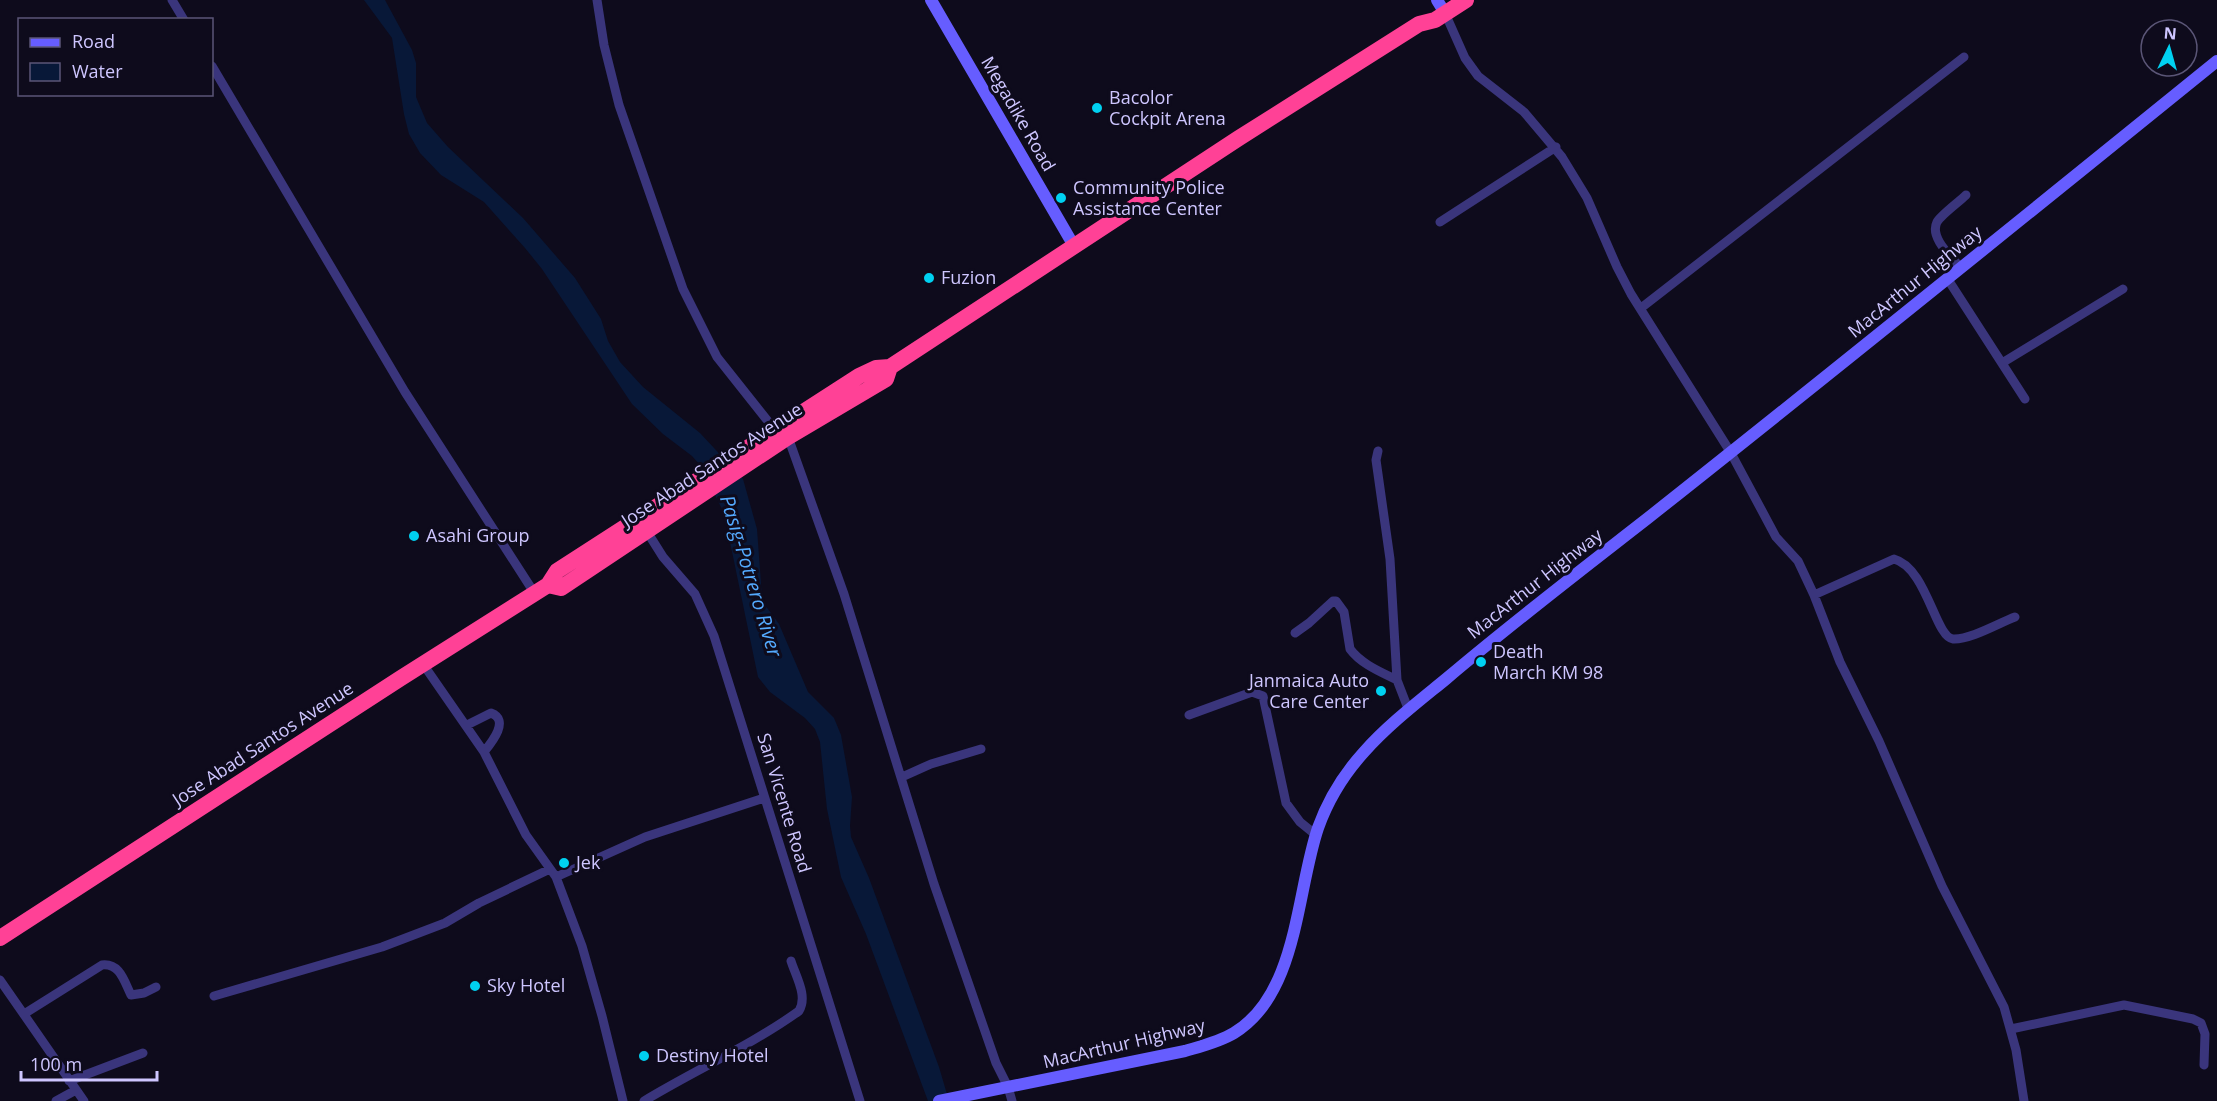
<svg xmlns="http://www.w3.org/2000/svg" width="2217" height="1101" font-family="'Open Sans',sans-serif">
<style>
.water{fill:#081838}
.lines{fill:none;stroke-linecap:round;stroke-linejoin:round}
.street{stroke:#3a357c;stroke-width:9}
.secondary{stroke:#665dff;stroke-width:12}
.highway{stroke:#ff4196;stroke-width:16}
.poi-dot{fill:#00d1f1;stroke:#0e0b1c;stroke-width:2}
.labels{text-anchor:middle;stroke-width:6;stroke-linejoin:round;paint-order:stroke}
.poi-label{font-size:18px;fill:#cec6ff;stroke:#0e0b1c;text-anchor:start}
.street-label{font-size:18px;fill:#cec6ff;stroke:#0e0b1c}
.water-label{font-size:20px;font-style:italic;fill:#54aaff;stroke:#0e0b1c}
</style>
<rect width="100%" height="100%" fill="#0e0b1c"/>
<!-- water -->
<path class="water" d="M364,0H385L412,50L416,63V97L427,123L448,147L523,218L575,278L601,319L608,341L620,362L643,387L700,433L743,479L757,529L762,597L765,605L779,624L808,692L834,718L841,735L852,797L850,826L851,837L869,878L939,1067L949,1101H928L866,934L841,877L827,809L820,742L815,729L805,718L770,692L758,677L724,513L700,465L692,456L663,434L632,404L542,269L525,248L484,202L441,175L420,153L409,134L404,114L392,38Z"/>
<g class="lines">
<!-- street -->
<path class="street" d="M172,0L184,20
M597,0L604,45L619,105L683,289L717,357L775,430
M1445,13L1465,58L1478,76L1524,112L1562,157L1587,198L1617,267L1631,294L1731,453L1776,537L1798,561L1814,595L1840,662L1879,741L1942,886L2004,1007L2016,1050L2024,1101
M212,66L405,392L535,594
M1440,222L1556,147
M1961,268C1952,257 1929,238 1937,222C1941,215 1959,202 1966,195
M1947,278L2025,399
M1641,308L1964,57
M2002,363L2123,289
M788,437L844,594L934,884L996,1063L1008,1087L1012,1101
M1378,451L1376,460L1390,559L1397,680L1409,711
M646,530L663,557L695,594L714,636L860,1101
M1814,595L1894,559C1927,568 1935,637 1953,639C1970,640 1999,623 2015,617
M1295,633L1309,623L1333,601H1336L1344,612L1350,649C1361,664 1381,672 1397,680
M423,664L484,752L526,835L556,877L582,946L602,1016L623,1101
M1189,715L1252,692L1263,696L1286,803L1300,822L1316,835
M467,725L491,713C510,720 492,742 484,752
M902,777L931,764L981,749
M556,877L645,837L764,798
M0,980L84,1101
M214,996L382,947L445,923L479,903L550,869
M24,1014L102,965C120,963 124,981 131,995L144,993L156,987
M2011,1029L2124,1005L2193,1019L2201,1023L2205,1034L2204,1065
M69,1081L143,1053
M56,1101L76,1090
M644,1101C695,1070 750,1046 799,1011C808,996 796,977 791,961"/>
<!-- secondary -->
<path class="secondary" d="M931,0L1074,246
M1437,0L1445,13
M939,1101L1185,1051C1202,1046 1219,1042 1234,1033C1298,994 1296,893 1318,828C1328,800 1344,774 1364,752C1388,725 1418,702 1446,679C1512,623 1580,571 1648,518C1839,367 2028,214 2217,61"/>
<!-- highway -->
<path class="highway" d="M548,585L561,588L573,580L788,437L886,379L890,367
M0,938L401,678L548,585L557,571L859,376L876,368L890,367L1239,138L1419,24L1435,20L1466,0"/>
</g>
<!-- markers -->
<g class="poi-dot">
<circle cx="1097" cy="108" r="6"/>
<circle cx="1061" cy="198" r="6"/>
<circle cx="929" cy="278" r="6"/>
<circle cx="414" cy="536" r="6"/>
<circle cx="1481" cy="662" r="6"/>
<circle cx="1381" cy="691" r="6"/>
<circle cx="564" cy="863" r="6"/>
<circle cx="475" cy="986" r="6"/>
<circle cx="644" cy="1056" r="6"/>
</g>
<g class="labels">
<!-- poi labels -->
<g class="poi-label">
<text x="1109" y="104">Bacolor<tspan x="1109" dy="21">Cockpit Arena</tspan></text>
<text x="1073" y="194">Community Police<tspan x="1073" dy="21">Assistance Center</tspan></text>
<text x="941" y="284">Fuzion</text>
<text x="426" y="542">Asahi Group</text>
<text x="1493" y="658">Death<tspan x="1493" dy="21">March KM 98</tspan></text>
<text x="1369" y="687" text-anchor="end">Janmaica Auto<tspan x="1369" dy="21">Care Center</tspan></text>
<text x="576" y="869">Jek</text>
<text x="487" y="992">Sky Hotel</text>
<text x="656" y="1062">Destiny Hotel</text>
</g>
<!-- street labels -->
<g class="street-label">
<text transform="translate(1018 114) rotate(60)" y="6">Megadike Road</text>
<text transform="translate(1915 282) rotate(-39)" y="6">MacArthur Highway</text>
<text transform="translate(712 465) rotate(-33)" y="6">Jose Abad Santos Avenue</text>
<text transform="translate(1535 584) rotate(-38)" y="6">MacArthur Highway</text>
<text transform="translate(263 744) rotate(-33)" y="6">Jose Abad Santos Avenue</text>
<text transform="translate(784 803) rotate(73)" y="6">San Vicente Road</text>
<text transform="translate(1124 1044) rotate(-13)" y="6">MacArthur Highway</text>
</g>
<!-- water labels -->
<g class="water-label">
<text transform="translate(751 576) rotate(73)" y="7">Pasig-Potrero River</text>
</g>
</g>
<!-- legend -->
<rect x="18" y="18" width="195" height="78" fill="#0e0b1c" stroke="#5b5677" stroke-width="1.5"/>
<rect x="30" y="38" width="30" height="9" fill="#665dff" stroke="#5b5677" stroke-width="1.5"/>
<text x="72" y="48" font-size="18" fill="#cec6ff">Road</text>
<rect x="30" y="63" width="30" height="18" fill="#081838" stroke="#5b5677" stroke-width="1.5"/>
<text x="72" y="78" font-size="18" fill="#cec6ff">Water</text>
<!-- north arrow -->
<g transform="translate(2169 48) rotate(5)"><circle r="28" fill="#0e0b1c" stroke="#5b5677" stroke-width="1.5"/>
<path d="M0-4.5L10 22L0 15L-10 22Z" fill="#00d1f1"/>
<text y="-9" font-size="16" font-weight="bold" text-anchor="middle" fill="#cec6ff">N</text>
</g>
<!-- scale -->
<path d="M21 1071v9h136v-9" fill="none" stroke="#cec6ff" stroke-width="3"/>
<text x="30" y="1071" font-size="18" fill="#cec6ff" stroke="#0e0b1c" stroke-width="4.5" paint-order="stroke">100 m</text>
</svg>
